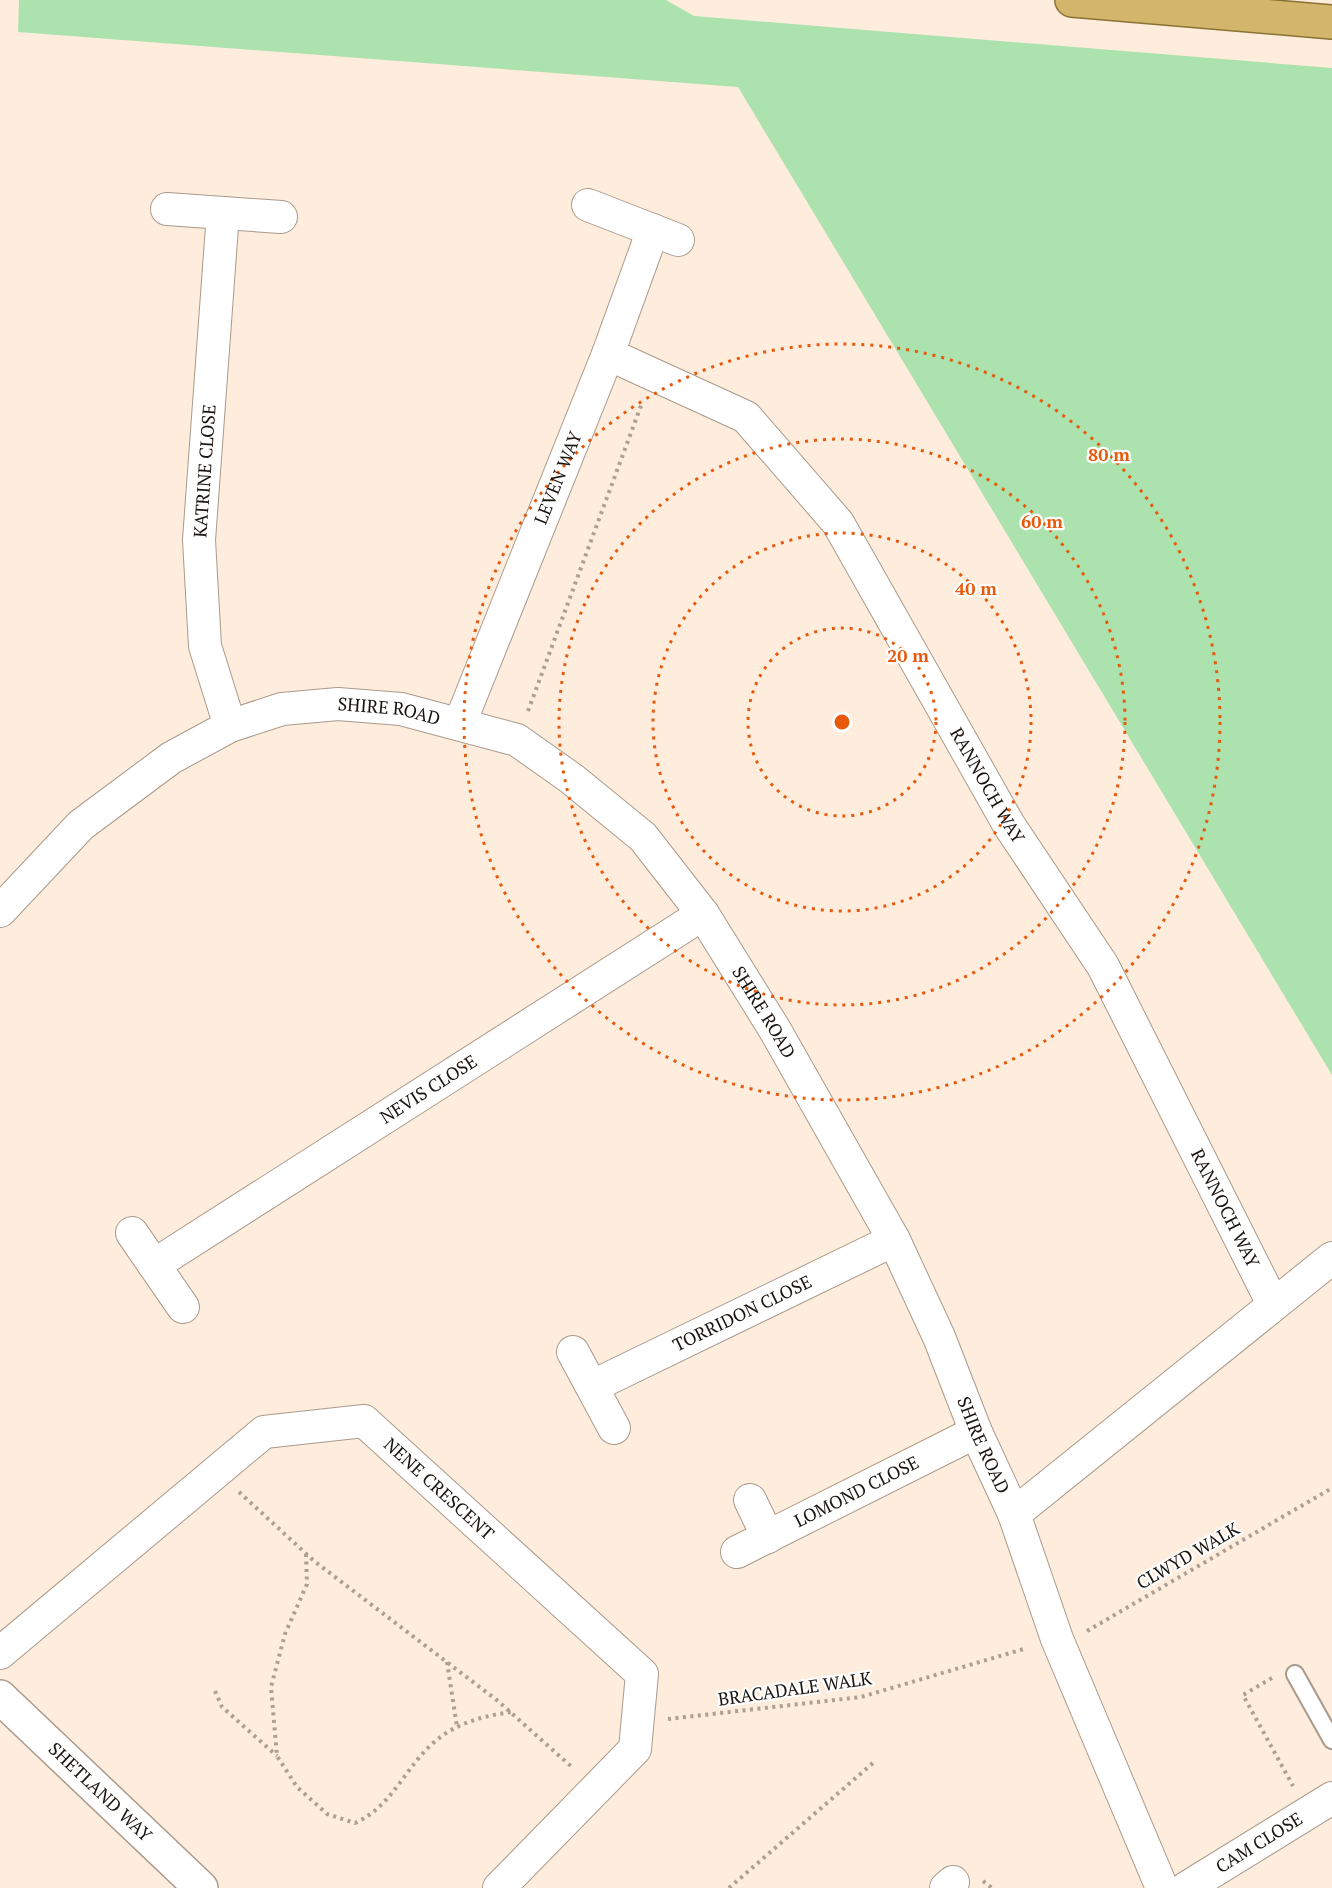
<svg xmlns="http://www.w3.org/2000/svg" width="1332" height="1888" font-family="'PT Serif',serif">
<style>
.green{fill:#ace2ae}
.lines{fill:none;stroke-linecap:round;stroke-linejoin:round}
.service-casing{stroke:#aa9a8b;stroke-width:20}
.minor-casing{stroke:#aa9a8b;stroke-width:34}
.tertiary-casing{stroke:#aa9a8b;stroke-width:36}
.trunk-casing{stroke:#8b7133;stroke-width:36}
.path{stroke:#ad9f93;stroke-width:4;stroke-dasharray:3 4.5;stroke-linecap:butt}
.service{stroke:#fff;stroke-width:16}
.minor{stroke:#fff;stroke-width:32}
.tertiary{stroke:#fff;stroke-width:33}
.trunk{stroke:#d3b66c;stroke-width:33}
.ring{fill:none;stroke:#e8590c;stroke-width:3;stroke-dasharray:3 6}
.labels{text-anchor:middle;stroke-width:4.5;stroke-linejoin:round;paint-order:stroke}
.street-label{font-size:18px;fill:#1a140f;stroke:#fff}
.centre{fill:#e8590c;stroke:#fff;stroke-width:3}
.ring-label{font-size:18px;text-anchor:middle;font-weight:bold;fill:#e8590c;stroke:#fff;stroke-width:4.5;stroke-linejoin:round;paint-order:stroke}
</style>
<rect width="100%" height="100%" fill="#feecdc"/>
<!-- green -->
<path class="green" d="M19,0H666L694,16L1332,68V1075L738,87L18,32Z"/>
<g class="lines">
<!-- service casing -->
<g class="service-casing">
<path id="service" d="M1295,1674L1332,1740"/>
</g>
<!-- minor casing -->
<g class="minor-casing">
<g id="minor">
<path d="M588,205L678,240"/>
<path d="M167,209L281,217"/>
<path d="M223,213L199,540L205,646L230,726"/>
<path id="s1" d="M608,354L746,417L838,523L1009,825L1103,966L1273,1304"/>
<path id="s2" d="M460,723L608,354L653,230"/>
<path id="s3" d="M0,911L81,825L171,758L230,726L282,709L338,704L401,709L517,740L572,779L643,837L703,914L775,1030L894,1240L939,1337L976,1432L1014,1514L1057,1639L1162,1888"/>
<path d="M132,1233L183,1307"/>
<path id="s4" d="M154,1265L703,914"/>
<path d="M573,1352L614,1428"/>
<path id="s5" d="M593,1386L894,1240"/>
<path d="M750,1500L768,1537"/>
<path d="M1014,1514L1332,1258"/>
<path id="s6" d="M737,1552L976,1432"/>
<path id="s7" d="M0,1653L264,1432L364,1421L642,1674L635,1749L499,1888"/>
<path d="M946,1888L953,1882"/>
<path id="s8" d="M1186,1888L1332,1798"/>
</g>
</g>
<!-- tertiary casing -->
<g class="tertiary-casing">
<g id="tertiary">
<path id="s9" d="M0,1697L201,1888"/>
</g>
</g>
<!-- trunk casing -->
<g class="trunk-casing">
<path id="trunk" d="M1072,0L1332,22"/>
</g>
<!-- path -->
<path class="path" d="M528,711L642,403
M239,1492L314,1561L498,1701L573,1768
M306,1554L307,1584L285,1634L271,1687L277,1756L297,1787L327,1814L355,1823C391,1807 404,1770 431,1745C453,1724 482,1716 511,1712
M1087,1631L1332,1488
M447,1662L457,1727
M1272,1678L1243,1695L1293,1786
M215,1691L222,1707L277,1756
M668,1719L861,1697L1027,1648
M983,1881L992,1888
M729,1888L873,1763"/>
<!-- service -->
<use href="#service" class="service"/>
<!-- minor -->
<use href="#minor" class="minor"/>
<!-- tertiary -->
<use href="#tertiary" class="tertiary"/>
<!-- trunk -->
<use href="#trunk" class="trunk"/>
</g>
<!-- distance rings -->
<g class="ring">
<circle cx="842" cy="722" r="94"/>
<circle cx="842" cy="722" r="189"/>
<circle cx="842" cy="722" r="283"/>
<circle cx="842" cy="722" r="378"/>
</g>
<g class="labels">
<!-- street labels -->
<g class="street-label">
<text transform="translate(205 471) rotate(-86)" y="6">KATRINE CLOSE</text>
<text dy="6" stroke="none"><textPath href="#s2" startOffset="264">LEVEN WAY</textPath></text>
<text dy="6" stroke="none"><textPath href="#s3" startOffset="460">SHIRE ROAD</textPath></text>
<text dy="6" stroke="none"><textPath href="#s1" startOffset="594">RANNOCH WAY</textPath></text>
<text dy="6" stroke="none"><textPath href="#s3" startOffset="964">SHIRE ROAD</textPath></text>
<text dy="6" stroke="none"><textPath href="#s4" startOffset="326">NEVIS CLOSE</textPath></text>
<text dy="6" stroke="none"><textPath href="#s1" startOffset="1080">RANNOCH WAY</textPath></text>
<text dy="6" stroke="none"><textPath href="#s5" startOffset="166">TORRIDON CLOSE</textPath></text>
<text dy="6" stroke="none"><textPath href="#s3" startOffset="1450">SHIRE ROAD</textPath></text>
<text dy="6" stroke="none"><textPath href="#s7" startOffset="546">NENE CRESCENT</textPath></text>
<text dy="6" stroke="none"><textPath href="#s6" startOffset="134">LOMOND CLOSE</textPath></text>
<text transform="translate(1188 1556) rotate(-30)" y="6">CLWYD WALK</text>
<text transform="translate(795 1689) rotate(-8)" y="6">BRACADALE WALK</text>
<text dy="6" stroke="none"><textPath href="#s9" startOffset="138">SHETLAND WAY</textPath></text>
<text dy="6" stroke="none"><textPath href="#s8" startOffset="86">CAM CLOSE</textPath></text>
</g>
</g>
<circle cx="842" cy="722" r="9" class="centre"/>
<g class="ring-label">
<text x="1109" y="461">80 m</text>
<text x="1042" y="528">60 m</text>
<text x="976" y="595">40 m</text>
<text x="908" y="662">20 m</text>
</g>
</svg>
